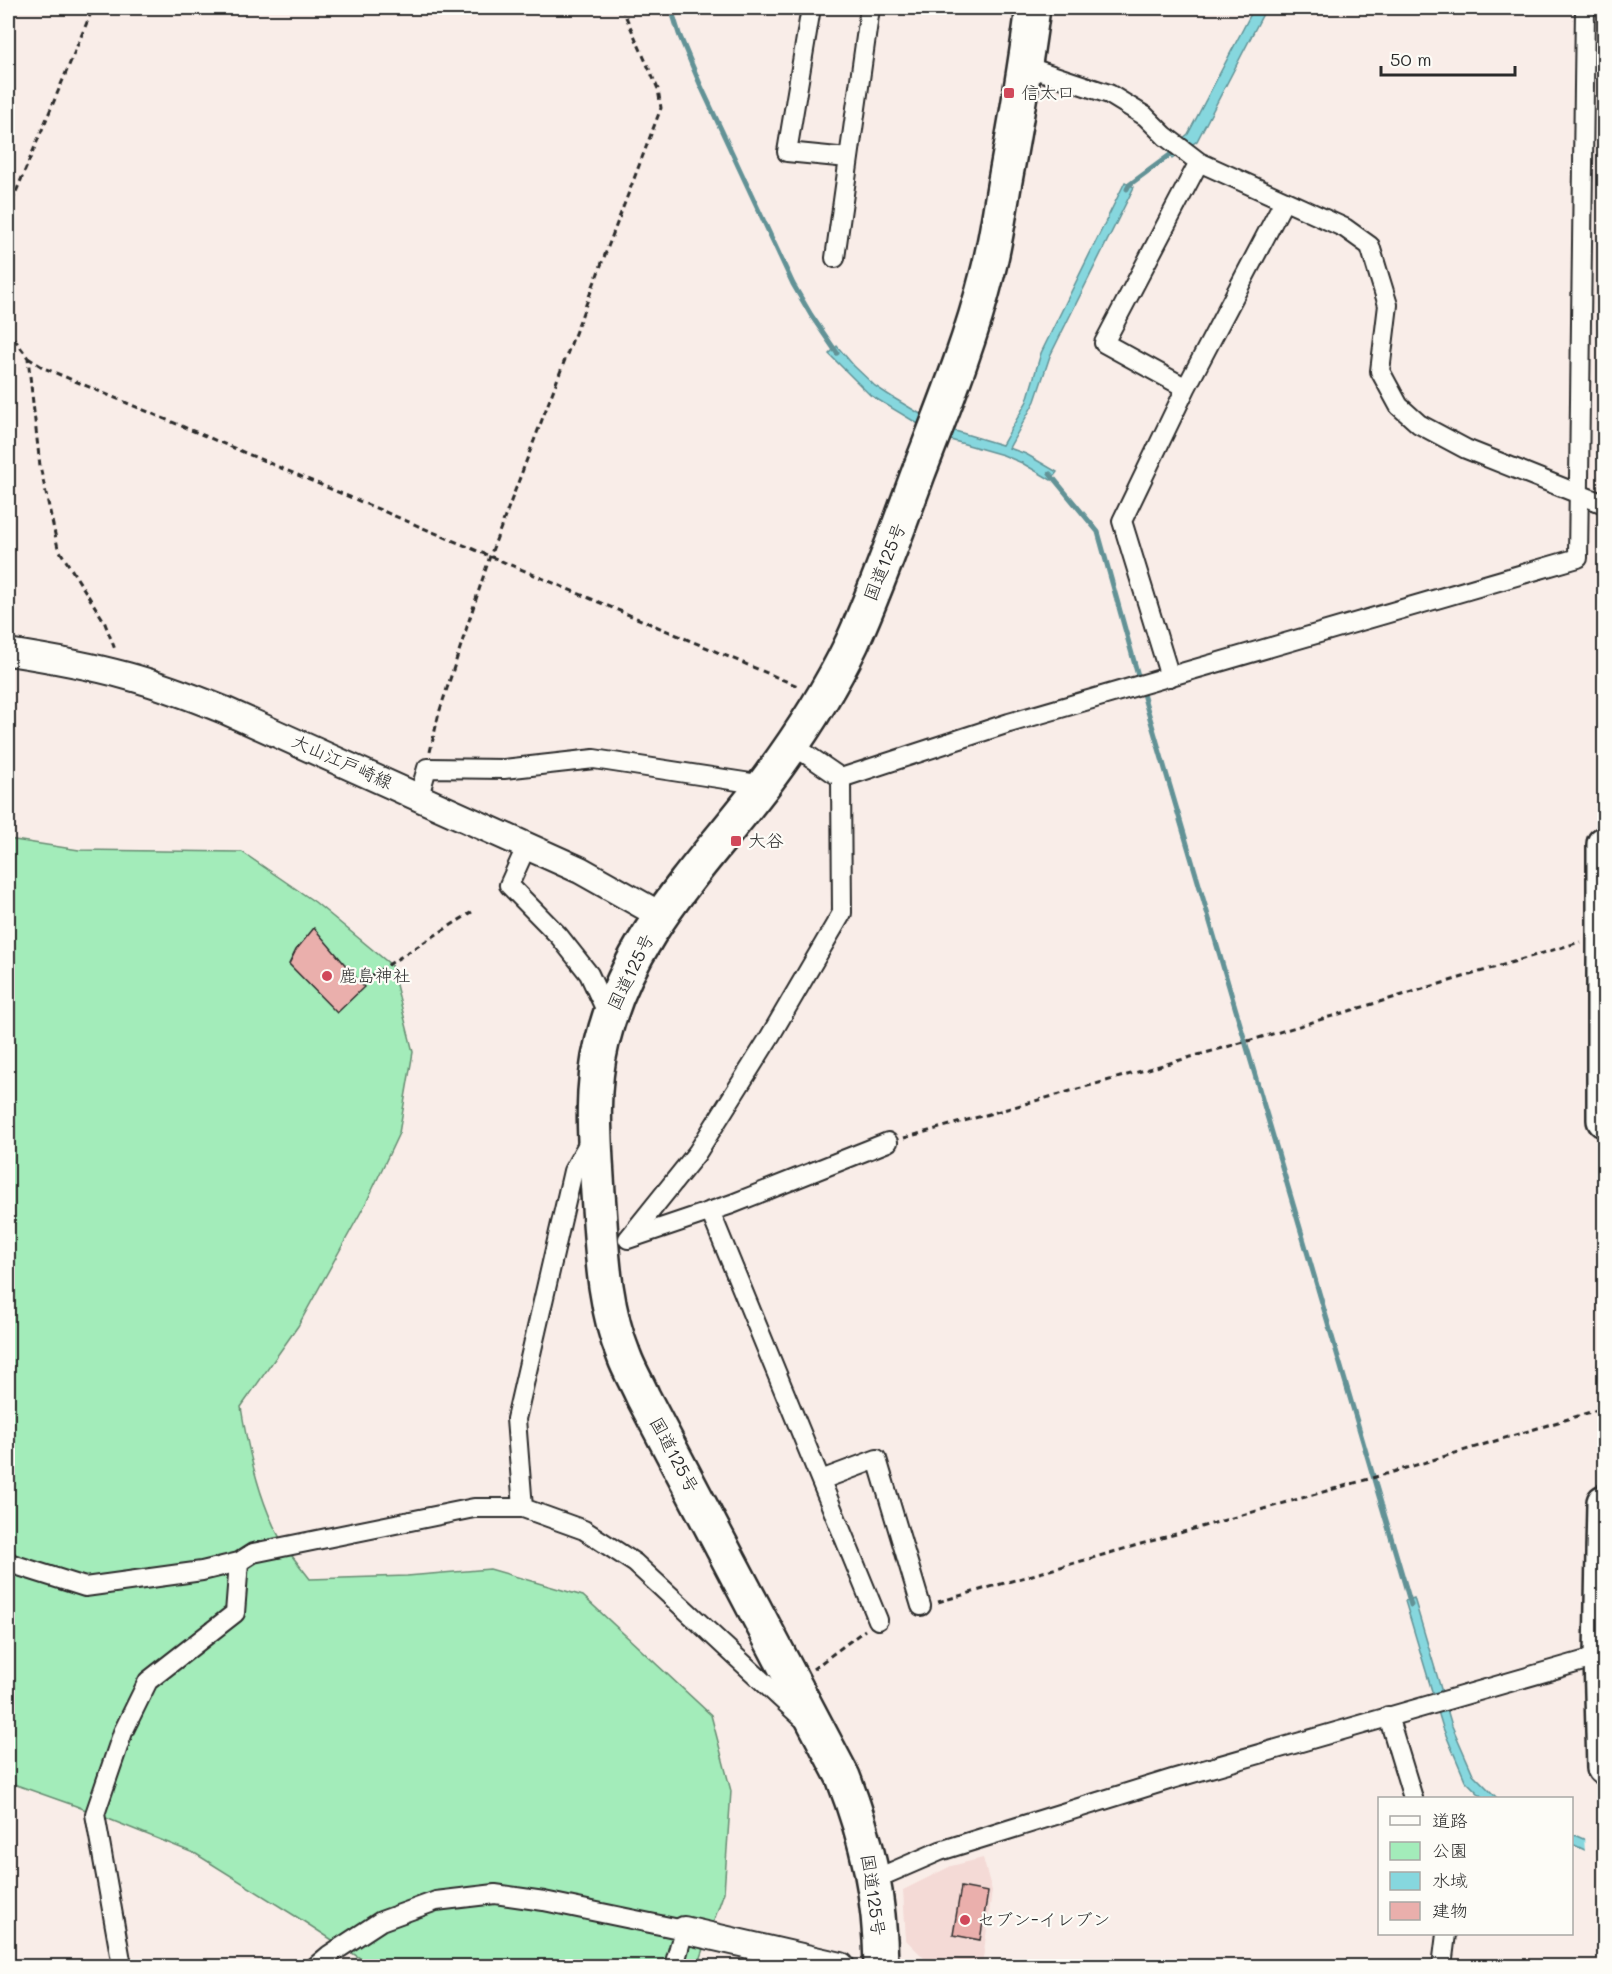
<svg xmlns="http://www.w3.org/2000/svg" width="1612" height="1974" font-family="Mali,'Klee One',sans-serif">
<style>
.built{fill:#f4dad6}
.green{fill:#a3ecba;stroke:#678c72;stroke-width:1.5}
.water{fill:#86d7de;stroke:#629296;stroke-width:1.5}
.pier{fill:#f9ede8}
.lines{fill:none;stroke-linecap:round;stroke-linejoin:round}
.stream{stroke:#629296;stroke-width:5}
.building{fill:#eaafac;stroke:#2b2b2b;stroke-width:1.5}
.street-casing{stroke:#2b2b2b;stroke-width:22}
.secondary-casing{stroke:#2b2b2b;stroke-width:30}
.highway-casing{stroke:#2b2b2b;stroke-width:38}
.path{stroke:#2b2b2b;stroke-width:3;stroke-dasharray:6 4.5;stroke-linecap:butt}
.street{stroke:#fdfcf7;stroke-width:18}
.secondary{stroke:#fdfcf7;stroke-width:26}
.highway{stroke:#fdfcf7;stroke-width:33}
.poi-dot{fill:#d1495b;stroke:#fdfcf7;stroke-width:2}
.labels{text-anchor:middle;stroke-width:4.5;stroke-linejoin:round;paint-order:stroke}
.poi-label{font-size:18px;fill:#2b2b2b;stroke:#fdfcf7;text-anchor:start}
.street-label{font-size:18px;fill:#2b2b2b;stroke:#fdfcf7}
</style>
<rect width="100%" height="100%" fill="#f9ede8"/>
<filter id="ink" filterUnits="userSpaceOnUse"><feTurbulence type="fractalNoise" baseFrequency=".0167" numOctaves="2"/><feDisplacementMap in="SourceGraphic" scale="12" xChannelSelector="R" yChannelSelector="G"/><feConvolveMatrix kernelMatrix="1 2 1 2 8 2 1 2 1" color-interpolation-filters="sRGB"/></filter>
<g filter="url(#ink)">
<!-- built -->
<path class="built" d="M983,1858L992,1891L982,1966H932L906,1940L903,1890L951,1866Z"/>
<!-- green -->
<path class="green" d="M8,839L79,850L242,852L315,902L391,965L413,1052L399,1133L367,1201L298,1326L241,1407C248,1450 261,1508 284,1545C292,1557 302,1568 310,1579L407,1576L490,1569L583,1596L711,1715L731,1791L724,1892L698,1966H372L300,1919L196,1854L76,1806L8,1782Z"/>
<!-- water -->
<path class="water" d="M1254,8H1266L1197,141L1172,159L1168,151L1188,134Z
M1125,182L1134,187L1050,356L1035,401L1009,448L1026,454L1057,472L1051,480L1022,463L1003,455L940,437L870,395L829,354L837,346L854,366L875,386L892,397L942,427L1002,445L1027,401L1041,353Z
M1414,1598L1452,1726L1473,1774L1497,1798H1483L1465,1780L1443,1728L1405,1601Z
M1572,1834L1604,1848V1859L1572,1844Z"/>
<!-- pier -->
<path class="pier" d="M1584,1836L1604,1845V1862L1585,1853Z"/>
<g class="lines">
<!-- stream -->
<path class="stream" d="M671,8L679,34L700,84L793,284L811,315L837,353
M1127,189L1129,185L1174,152
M1050,474L1098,532L1147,708L1411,1605"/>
</g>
<!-- building -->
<path class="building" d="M314,928L364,987L337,1013L289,964L296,950Z
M961,1887L988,1892L980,1940L953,1935Z"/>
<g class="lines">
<!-- street casing -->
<g class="street-casing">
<path id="street" d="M811,8L787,152L848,158
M1025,66L1109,94L1145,116L1165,136L1199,162L1345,228L1370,246L1388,305L1380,371L1399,406L1419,424L1466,449L1604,504
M835,258L870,8
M1186,388L1104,343L1199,162
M1170,677L1122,521L1186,388L1284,201
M793,745L841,778L1009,723L1578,558L1585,8
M419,796L427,768L504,769L594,759L764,785
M527,845L509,885L559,936L589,974L609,1017
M710,1211L878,1620
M628,1239L697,1153L769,1038L842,913L841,778
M628,1239L732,1204L888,1142
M821,1480L877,1459L921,1606
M523,1508L516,1419L573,1171L592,1137
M8,1561L9,1563L85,1587L202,1571L239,1562
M1388,1716L1413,1798
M873,1880L940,1851L1172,1779L1604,1655
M122,1966L95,1814L123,1732L148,1681L235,1613L239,1562L253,1553L474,1508H523L584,1530L635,1563L802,1718
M316,1966L329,1955L381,1921L436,1901L495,1894L544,1901L684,1930L674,1966
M1442,1966L1446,1934"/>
</g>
<!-- secondary casing -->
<g class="secondary-casing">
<path id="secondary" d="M8,652C47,658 88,665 127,676C160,685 192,697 224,710L580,870L660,915
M684,1930L841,1966"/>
</g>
<!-- highway casing -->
<g class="highway-casing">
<path id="highway" d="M1604,844V1120
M1604,1502L1601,1656L1604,1768
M881,1966C880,1896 868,1842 843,1777L643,1397C637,1383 629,1370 624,1356C603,1305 602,1247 598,1193C595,1144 590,1091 602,1043C627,937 701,867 765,783C798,739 828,693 852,643C877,588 897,531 918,474C943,409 970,343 987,275C995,246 999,216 1004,186C1015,127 1025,67 1033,8"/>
</g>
<!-- path -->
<path class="path" d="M8,211L93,8
M8,330L28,358L40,466L58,548L104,621L116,652
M28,358L44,368L800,687
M430,752L439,713L490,556L661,108L658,89L622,8
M361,982L472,912
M904,1138L1269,1035L1580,942
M938,1602L1393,1472L1604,1408
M813,1669L865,1630"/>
<!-- street -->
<use href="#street" class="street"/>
<!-- secondary -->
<use href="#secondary" class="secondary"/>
<!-- highway -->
<use href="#highway" class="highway"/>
</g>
</g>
<!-- markers -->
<g class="poi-dot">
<rect x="1003" y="87" width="12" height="12" rx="3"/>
<rect x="730" y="835" width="12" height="12" rx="3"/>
<circle cx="327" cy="976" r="6"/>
<circle cx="965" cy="1920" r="6"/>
</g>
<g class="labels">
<!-- poi labels -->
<g class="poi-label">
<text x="1021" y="99">信太口</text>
<text x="748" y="847">大谷</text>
<text x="339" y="982">鹿島神社</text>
<text x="977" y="1926">セブン-イレブン</text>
</g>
<!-- street labels -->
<g class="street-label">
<text transform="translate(885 562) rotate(-68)" y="6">国道125号</text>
<text transform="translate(342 762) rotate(24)" y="6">大山江戸崎線</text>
<text transform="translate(631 972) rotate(-64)" y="6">国道125号</text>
<text transform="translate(674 1455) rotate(62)" y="6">国道125号</text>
<text transform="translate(873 1895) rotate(82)" y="6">国道125号</text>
</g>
</g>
<!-- margin -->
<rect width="1612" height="1974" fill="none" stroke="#fdfcf7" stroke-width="30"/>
<rect x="15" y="15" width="1582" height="1944" fill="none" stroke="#2b2b2b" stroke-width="2" filter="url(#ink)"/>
<!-- legend -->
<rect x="1378" y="1797" width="195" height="138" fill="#fdfcf7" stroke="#a9a8a5" stroke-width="1.5"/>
<rect x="1390" y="1816" width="30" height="9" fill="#fdfcf7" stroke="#a9a8a5" stroke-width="1.5"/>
<text x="1432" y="1827" font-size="18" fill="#2b2b2b">道路</text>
<rect x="1390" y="1842" width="30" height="18" fill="#a3ecba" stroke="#a9a8a5" stroke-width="1.5"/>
<text x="1432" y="1857" font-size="18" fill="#2b2b2b">公園</text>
<rect x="1390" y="1872" width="30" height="18" fill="#86d7de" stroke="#a9a8a5" stroke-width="1.5"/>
<text x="1432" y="1887" font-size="18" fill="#2b2b2b">水域</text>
<rect x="1390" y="1902" width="30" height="18" fill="#eaafac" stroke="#a9a8a5" stroke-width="1.5"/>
<text x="1432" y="1917" font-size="18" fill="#2b2b2b">建物</text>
<!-- scale -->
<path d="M1381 66v9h134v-9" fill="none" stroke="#2b2b2b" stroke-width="3"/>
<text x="1390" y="66" font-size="18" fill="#2b2b2b" stroke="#fdfcf7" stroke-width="4.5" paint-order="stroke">50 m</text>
</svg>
